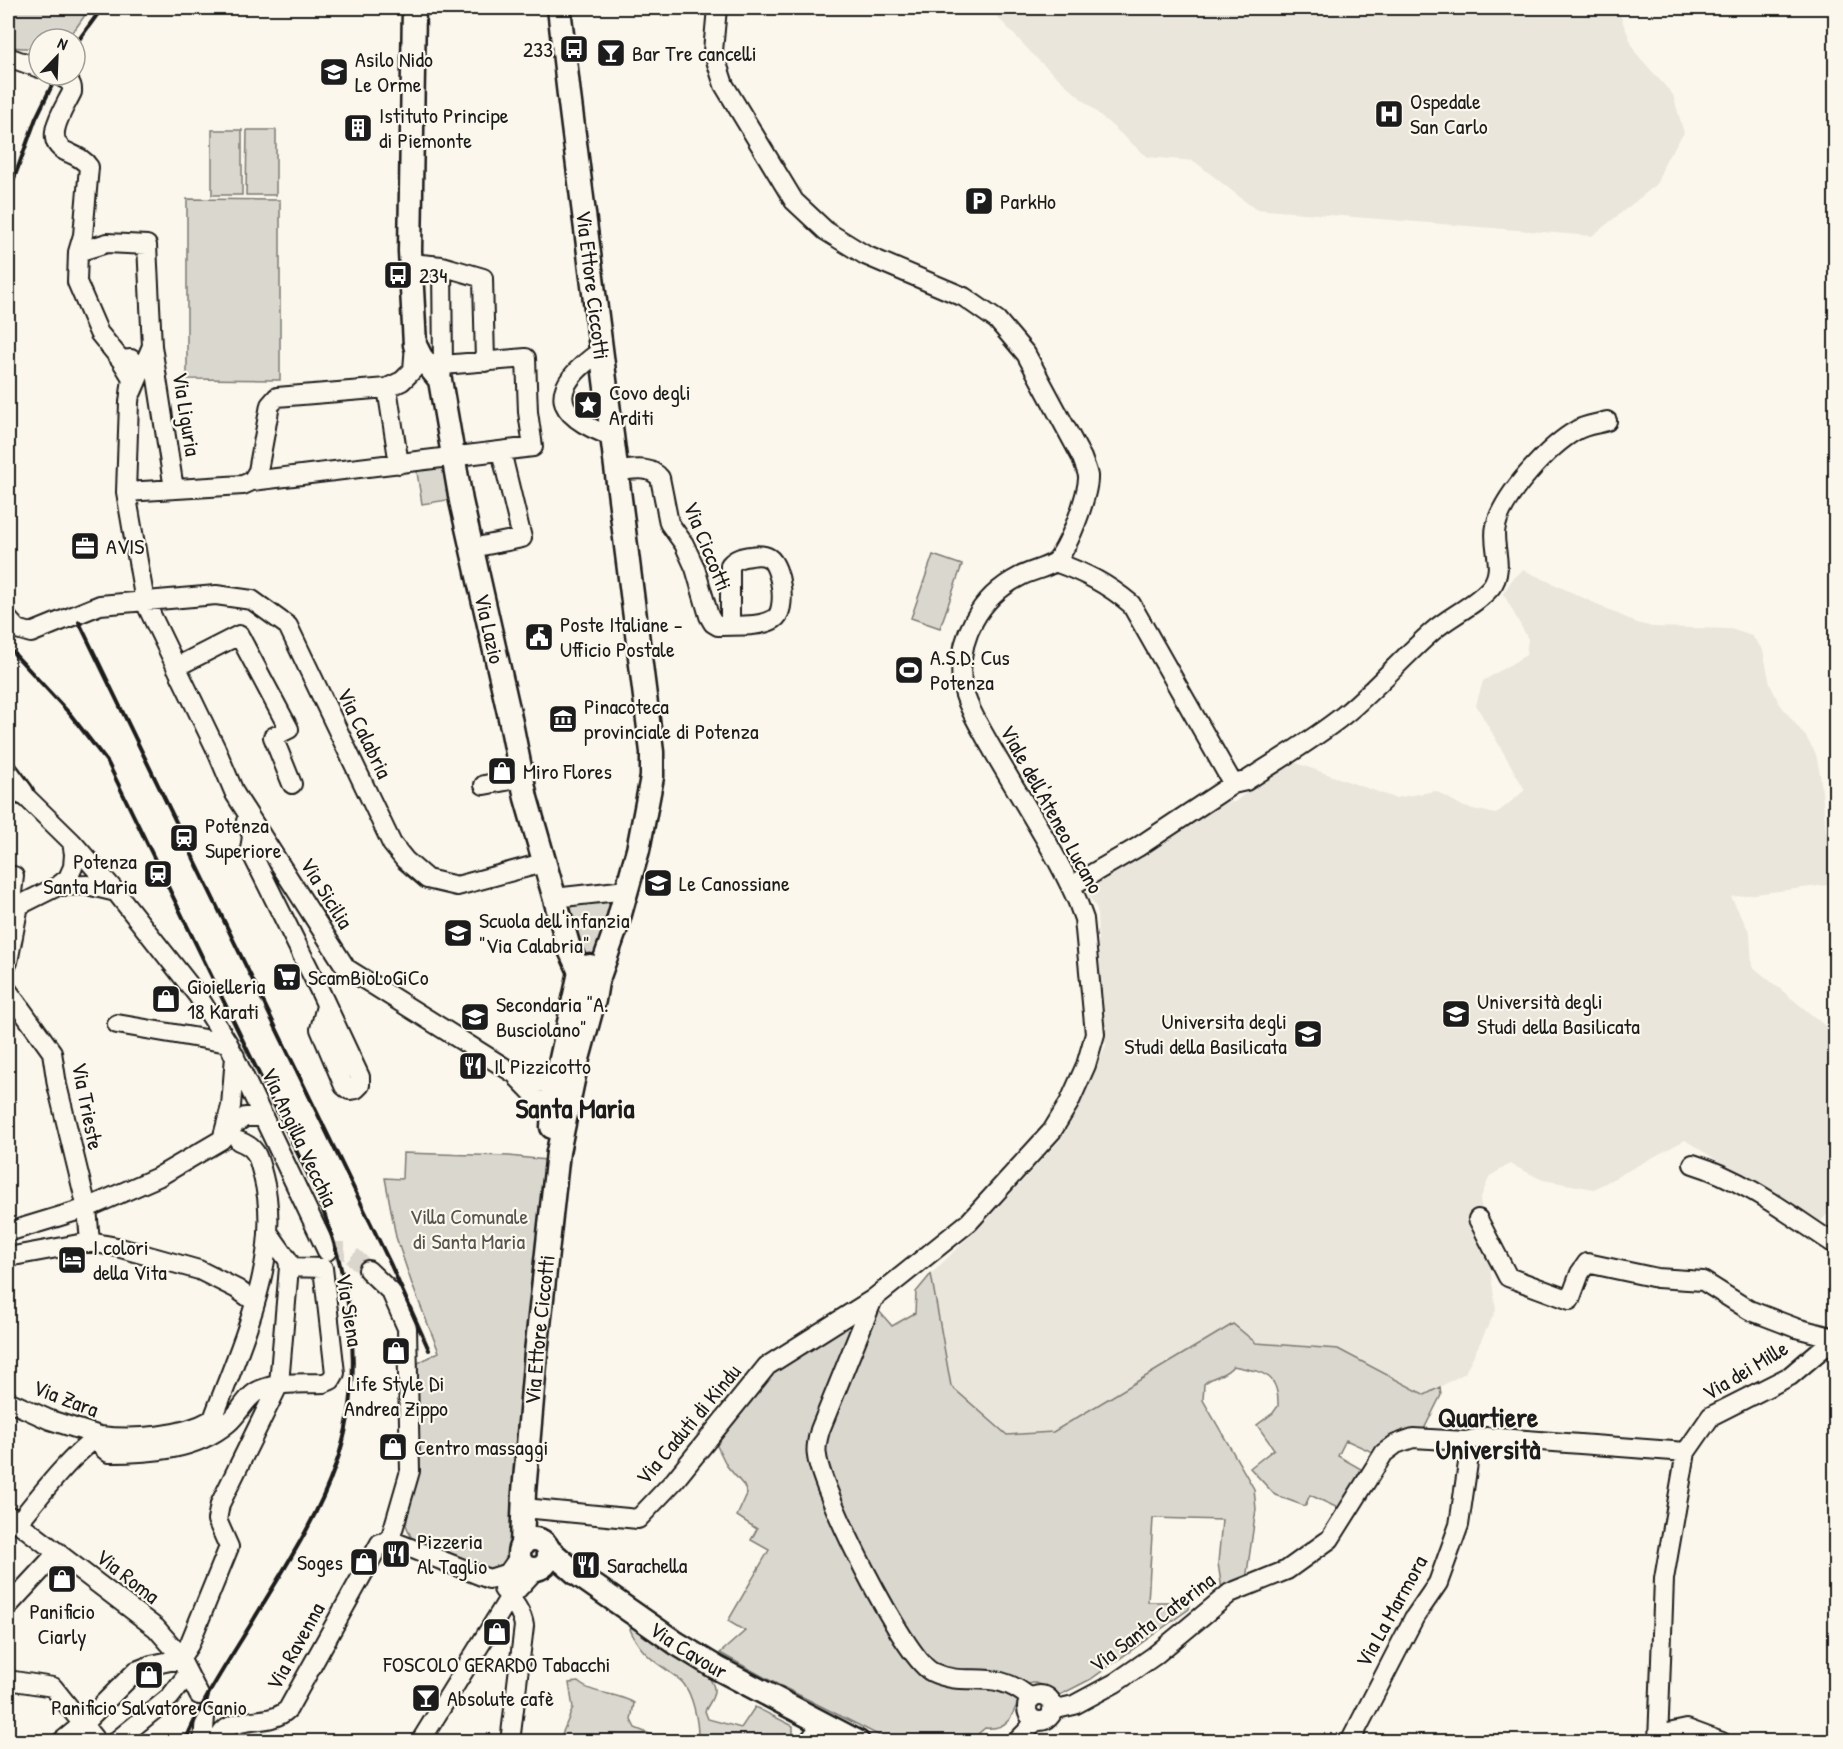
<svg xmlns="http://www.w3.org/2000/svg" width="1843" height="1749" font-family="'Patrick Hand',sans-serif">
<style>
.built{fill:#eae6dc}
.green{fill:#dad7ce;stroke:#7b7a75;stroke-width:1.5}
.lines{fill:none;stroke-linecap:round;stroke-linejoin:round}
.minor-tunnel{stroke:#dad6cd;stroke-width:18;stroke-dasharray:18 9;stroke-linecap:butt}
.minor-casing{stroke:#1c1c1c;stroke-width:22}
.major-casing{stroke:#1c1c1c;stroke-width:27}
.minor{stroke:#fbf7ec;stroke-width:18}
.major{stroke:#fbf7ec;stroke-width:22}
.rail{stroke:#1c1c1c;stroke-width:4}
.labels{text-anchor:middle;stroke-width:4.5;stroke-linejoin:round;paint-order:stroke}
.poi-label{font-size:22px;fill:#1c1c1c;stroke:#fbf7ec;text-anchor:start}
.street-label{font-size:22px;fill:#1c1c1c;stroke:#fbf7ec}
.park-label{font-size:22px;fill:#555451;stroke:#fbf7ec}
.district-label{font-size:28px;font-weight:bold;fill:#1c1c1c;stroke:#fbf7ec}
</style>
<rect width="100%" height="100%" fill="#fbf7ec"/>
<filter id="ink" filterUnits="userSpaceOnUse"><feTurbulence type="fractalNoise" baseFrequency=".0167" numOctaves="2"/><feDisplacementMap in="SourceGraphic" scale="12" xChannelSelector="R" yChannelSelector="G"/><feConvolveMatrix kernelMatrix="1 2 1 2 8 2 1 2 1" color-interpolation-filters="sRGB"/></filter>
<g filter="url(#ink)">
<!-- built -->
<path class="built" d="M989,8H1617L1635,52L1673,95L1684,133L1666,160L1656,185L1592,236L1255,209L1194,161L1147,157L1038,60Z
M1524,570L1637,623L1652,627L1731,629L1752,636L1763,650L1770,684L1779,703L1806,737L1816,754L1820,774L1826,830L1835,855V884L1731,897L1750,933L1752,966L1835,1034V1205L1816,1227L1753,1183L1685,1140L1594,1189L1543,1180L1510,1164L1490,1176L1480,1199L1496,1310L1465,1373L1425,1395L1338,1349L1256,1343L1233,1325L1053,1432L1006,1435L951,1386L931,1274L990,1216L1062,1138L1106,1045L1100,993L1097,909L1088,894L1091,885L1221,803L1235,802L1254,786L1296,763L1395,798L1436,791L1464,807L1496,814L1525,790L1476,705L1483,681L1526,655L1528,639L1503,593L1514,577Z"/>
<!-- green -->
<path class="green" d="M8,8H90L76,28L64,39H39V49L8,47Z
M212,130H242V195H212Z
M247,130H276V195H246Z
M187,199L280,200V380L187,379Z
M448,462L454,499L422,504L416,466Z
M933,555L962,565L940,628L911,618Z
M613,896L599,951L596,956H586L568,903Z
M403,1153L509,1156L546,1160L513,1555L510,1561L494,1572L414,1544L406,1525L417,1468L418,1363L439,1352L413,1287L396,1237L385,1178L402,1179Z
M931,1274L951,1386L1007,1435L1053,1432L1233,1324L1256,1343L1338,1349L1425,1395L1440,1387L1441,1395L1424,1429L1403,1430L1372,1452L1346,1440L1338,1456L1361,1469L1340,1509L1310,1495L1305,1506L1275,1495L1250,1468L1274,1449L1257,1425L1273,1413L1278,1406C1279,1371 1260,1372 1233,1366C1225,1377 1213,1375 1204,1384L1203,1400L1254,1489L1256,1509L1246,1580L1222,1590L1218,1563L1222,1520L1153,1518L1148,1602H1187L1190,1605L1189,1609L1091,1679L1060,1695C1053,1691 1043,1684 1035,1683C1012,1680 1025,1732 985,1728L978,1734L974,1741H890L773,1682L720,1653L745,1631L728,1621L769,1550L751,1540L757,1529L737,1516L747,1494L744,1486L727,1466L717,1446L719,1436L774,1373L862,1316L879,1311L892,1326L915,1313L916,1292Z
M634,1622C651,1633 713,1669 714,1689C715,1697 708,1705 705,1711L708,1719L741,1728L755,1707L793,1726V1735L776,1736L767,1741H693L698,1736C698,1721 693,1695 683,1683C678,1677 670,1673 664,1668C650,1659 636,1645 630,1629Z
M578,1682C593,1695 617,1692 634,1703L631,1720L635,1728L667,1741H561L560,1739L573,1708L569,1683Z"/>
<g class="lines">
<!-- minor-tunnel -->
<path class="minor-tunnel" d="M327,1251H347L368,1270"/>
<!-- minor casing -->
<g class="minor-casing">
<path id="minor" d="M8,57L39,68
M58,75C66,80 73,81 72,92C64,109 42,139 65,151C75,156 83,158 89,167L83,235L78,252L107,243L147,245L152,346L132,392
M78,252L77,282L99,333L121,360L131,359
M410,263L442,266L443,365L441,377
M442,266L483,278L485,362
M152,346L174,489
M601,351C546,389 552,416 614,437
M121,360L132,378L129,402L126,492L145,602L216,749L235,794L346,968L515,1074L538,1083L556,1082
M387,388L399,464
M618,471C632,470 650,465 660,478L669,523L684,544L695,568L709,616L713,623L718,626C734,625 759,628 774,619C788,611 781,566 769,558C764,555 757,555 751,556C743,557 736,558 730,565V625
M252,481L533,447L528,412L526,358L443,365
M126,492L243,485L252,481L258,471L270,405L277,397L387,388L402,381L413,370L415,345
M472,548L522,538L501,451
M1055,562C1085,573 1106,583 1131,604L1233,784L1138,847L1071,886
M8,619L17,629L31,633L100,605L216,595L252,600L288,626L392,844L405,860L427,879L457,886L543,863
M176,667L239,635L289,729L273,737L292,784
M1233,784L1246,781C1278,760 1313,740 1344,715C1376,689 1402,658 1433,631C1450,616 1476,605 1491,587C1506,568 1491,546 1496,526C1503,495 1550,445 1577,430C1585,425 1598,424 1607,421
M484,785L522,778
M246,821L252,836L250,850L318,987L360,1077V1085L356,1089L349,1090L344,1086L320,1029L326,1006
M72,842L116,892L198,996L228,1043L327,1251
M8,875L14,876L10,909
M58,886L87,885L116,892
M554,898L627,890
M8,911L58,886L68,878L73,867L74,854L72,842L22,793L12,786
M8,962L19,905
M8,991L52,1052L57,1085L87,1208L90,1242
M117,1024L228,1043
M518,1078L552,1113
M223,1136L231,1106L235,1056
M1693,1164C1745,1180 1790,1215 1836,1245
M1478,1219L1508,1277L1570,1300L1580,1273L1587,1263L1657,1278L1703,1281L1749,1310L1796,1328L1835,1338
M8,1232L87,1208L158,1177L221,1140L235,1124L245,1117H263
M268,1232L288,1260L289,1267
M8,1257L90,1242L117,1247L199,1270L237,1289L255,1302
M368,1270L391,1292L407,1328L410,1471L390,1540L489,1579L508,1573L520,1556
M873,1299L820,1430C818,1438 815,1447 817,1456C821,1491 904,1658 932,1672C967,1689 995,1666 1031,1699
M8,1401L50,1420L100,1436C74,1451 38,1498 18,1523
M524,1508L638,1519L675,1480L767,1366L873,1299L969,1222L1052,1131L1069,1103L1086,1065L1095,1034L1084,919L1077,900C1054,849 1022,801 994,752C984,734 964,703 962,682C957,638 980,597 1019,577C1030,571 1043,569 1053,563C1067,554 1089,493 1088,476C1087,470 1084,464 1082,458L1026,354L997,320L964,297L865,255L826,231L794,201L724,85L713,51L717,8
M8,1515L156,1628L177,1652L199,1695
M503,1589C512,1600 522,1611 524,1626L510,1742
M515,1592L537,1568
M8,1606L58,1552
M8,1680L53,1687L97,1742
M1027 1708a13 13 0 1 1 26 0a13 13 0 1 1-26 0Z
M1052,1710L1074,1705L1115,1683L1154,1656L1230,1593L1287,1570L1330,1539L1384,1453L1396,1444L1413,1438L1465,1441L1486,1437L1686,1452
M1659,1735L1687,1729L1722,1742
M61,1742L83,1724L136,1671L151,1665L180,1659L189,1645L229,1547L217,1520L220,1504L279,1384L289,1267L323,1268L335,1373L331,1380L324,1383C303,1384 280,1381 260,1390C247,1395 239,1414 228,1423C195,1451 149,1453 109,1453L103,1448L100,1436C134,1440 182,1437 213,1419C240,1346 284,1256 263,1176C258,1158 258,1148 239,1141
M115,1742L170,1697L188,1674
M203,1742L205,1717
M217,1742C229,1710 267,1730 288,1709L380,1543L390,1540
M420,1742L509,1598L518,1577L521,1561
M808,1742L820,1727
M1016,1742L1028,1730L1035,1720
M1350,1742L1414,1618L1438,1583L1459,1525L1468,1463
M1658,1742L1664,1579L1686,1452L1711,1416L1790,1376L1836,1337"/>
</g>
<!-- major casing -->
<g class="major-casing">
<g id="major">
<path id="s1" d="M414,8L410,251L415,345L421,357L440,380L461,501L509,713L526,798L569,948L580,972"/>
<path d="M8,774L22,793"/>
<path d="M552,1127L554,1091L580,972L584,967L590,966"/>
<circle cx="534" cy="1554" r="15"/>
<path id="s2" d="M522,1545L524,1492L536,1353L558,1152L576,1066L594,1000L597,982L616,928L638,850L652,777V752L569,95L559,8"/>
<path id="s3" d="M549,1550L577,1574L676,1643L717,1668L858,1742"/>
</g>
</g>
<!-- minor -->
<use href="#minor" class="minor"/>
<!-- major -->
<use href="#major" class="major"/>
<!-- rail -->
<path class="rail" d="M75,45L102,8
M8,195L36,118L57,75
M8,445L11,465
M79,622L390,1263L429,1350
M8,647L70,714L108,763L313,1185C351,1275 369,1372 335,1467C316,1521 283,1570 254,1619C230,1659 203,1698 185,1742"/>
</g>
</g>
<!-- icons -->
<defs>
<g id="bus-square" transform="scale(1.5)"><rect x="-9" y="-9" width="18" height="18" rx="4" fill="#1c1c1c" stroke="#fbf7ec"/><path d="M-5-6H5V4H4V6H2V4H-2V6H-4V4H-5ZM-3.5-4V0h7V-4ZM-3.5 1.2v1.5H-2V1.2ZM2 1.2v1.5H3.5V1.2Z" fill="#fff"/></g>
<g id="bar-square" transform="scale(1.5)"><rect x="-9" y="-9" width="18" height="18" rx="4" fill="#1c1c1c" stroke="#fbf7ec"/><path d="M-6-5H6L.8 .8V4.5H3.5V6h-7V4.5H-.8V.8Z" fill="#fff"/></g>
<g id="school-square" transform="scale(1.5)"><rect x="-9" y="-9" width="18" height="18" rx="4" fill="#1c1c1c" stroke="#fbf7ec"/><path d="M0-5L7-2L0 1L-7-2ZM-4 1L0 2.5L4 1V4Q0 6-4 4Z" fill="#fff"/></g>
<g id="hospital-square" transform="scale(1.5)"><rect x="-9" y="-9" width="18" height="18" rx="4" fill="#1c1c1c" stroke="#fbf7ec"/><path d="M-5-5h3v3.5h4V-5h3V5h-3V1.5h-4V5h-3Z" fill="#fff"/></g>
<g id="building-square" transform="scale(1.5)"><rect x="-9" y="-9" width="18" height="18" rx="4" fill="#1c1c1c" stroke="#fbf7ec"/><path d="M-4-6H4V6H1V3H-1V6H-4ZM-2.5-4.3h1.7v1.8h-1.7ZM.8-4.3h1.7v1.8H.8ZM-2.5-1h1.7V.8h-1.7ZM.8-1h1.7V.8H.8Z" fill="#fff"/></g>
<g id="parking-square" transform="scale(1.5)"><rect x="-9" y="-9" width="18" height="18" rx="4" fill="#1c1c1c" stroke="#fbf7ec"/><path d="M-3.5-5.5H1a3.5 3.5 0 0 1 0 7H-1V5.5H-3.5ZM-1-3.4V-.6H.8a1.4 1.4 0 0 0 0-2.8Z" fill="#fff"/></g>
<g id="sight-square" transform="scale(1.5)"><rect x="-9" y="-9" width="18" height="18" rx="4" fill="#1c1c1c" stroke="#fbf7ec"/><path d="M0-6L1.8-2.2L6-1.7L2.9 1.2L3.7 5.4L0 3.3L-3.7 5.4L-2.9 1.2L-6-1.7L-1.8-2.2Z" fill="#fff"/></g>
<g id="office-square" transform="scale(1.5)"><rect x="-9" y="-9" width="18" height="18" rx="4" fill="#1c1c1c" stroke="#fbf7ec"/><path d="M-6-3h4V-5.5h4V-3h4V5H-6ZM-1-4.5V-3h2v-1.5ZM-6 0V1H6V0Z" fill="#fff"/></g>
<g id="civic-square" transform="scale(1.5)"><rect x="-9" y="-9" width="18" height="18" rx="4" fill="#1c1c1c" stroke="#fbf7ec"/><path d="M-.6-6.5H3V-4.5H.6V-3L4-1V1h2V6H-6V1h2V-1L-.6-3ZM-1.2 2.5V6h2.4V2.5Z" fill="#fff"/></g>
<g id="stadium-square" transform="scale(1.5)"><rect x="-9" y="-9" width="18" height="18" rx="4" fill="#1c1c1c" stroke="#fbf7ec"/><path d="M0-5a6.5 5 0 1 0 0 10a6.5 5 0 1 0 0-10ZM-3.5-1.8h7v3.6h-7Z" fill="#fff"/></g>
<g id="museum-square" transform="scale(1.5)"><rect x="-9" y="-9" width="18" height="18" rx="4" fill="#1c1c1c" stroke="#fbf7ec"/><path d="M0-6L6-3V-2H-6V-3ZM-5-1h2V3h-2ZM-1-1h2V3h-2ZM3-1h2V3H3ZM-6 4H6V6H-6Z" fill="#fff"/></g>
<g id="shop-square" transform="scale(1.5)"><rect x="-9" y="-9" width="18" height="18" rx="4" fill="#1c1c1c" stroke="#fbf7ec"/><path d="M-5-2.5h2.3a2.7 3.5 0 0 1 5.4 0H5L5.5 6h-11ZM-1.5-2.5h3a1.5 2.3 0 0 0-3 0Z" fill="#fff"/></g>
<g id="station-square" transform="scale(1.5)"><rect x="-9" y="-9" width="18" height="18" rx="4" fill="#1c1c1c" stroke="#fbf7ec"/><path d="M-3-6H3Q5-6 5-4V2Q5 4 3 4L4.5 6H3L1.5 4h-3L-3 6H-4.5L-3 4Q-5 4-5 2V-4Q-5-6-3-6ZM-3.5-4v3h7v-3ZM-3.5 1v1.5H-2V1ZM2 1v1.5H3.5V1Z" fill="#fff"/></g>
<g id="supermarket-square" transform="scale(1.5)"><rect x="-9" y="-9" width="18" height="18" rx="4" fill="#1c1c1c" stroke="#fbf7ec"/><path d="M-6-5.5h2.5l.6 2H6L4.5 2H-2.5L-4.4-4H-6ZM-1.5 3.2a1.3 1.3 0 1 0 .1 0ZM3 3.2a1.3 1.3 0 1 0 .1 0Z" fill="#fff"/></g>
<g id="university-square" transform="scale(1.5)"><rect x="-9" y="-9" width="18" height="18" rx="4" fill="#1c1c1c" stroke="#fbf7ec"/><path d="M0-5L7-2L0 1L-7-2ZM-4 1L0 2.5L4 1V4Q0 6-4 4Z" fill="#fff"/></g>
<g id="restaurant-square" transform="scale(1.5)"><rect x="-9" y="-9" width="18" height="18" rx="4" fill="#1c1c1c" stroke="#fbf7ec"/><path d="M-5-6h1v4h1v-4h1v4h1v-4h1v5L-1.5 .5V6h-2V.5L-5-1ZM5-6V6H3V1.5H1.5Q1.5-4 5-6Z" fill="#fff"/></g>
<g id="hotel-square" transform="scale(1.5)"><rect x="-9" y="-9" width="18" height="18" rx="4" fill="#1c1c1c" stroke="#fbf7ec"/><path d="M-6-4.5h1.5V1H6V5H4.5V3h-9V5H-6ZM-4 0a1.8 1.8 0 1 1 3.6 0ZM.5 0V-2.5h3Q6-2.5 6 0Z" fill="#fff"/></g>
</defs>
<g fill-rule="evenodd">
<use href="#bus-square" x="574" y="49"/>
<use href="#bar-square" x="611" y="53"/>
<use href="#school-square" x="334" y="72"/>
<use href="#hospital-square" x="1389" y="114"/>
<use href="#building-square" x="358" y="128"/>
<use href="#parking-square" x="979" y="201"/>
<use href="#bus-square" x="398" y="275"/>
<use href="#sight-square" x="588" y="405"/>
<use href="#office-square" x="85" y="546"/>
<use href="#civic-square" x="539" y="637"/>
<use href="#stadium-square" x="909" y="670"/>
<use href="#museum-square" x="563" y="719"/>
<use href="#shop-square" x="502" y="771"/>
<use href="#station-square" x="184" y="838"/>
<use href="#station-square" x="158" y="874"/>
<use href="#school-square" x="658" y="883"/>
<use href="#school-square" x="458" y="933"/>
<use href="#supermarket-square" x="287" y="977"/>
<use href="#shop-square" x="166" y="999"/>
<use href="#university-square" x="1456" y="1014"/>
<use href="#school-square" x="475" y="1017"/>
<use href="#university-square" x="1308" y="1034"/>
<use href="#restaurant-square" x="473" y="1066"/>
<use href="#hotel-square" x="72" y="1260"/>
<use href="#shop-square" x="396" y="1351"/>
<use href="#shop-square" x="393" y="1447"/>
<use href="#restaurant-square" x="396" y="1554"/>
<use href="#shop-square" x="364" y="1562"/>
<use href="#restaurant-square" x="586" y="1565"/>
<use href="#shop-square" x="62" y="1579"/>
<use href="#shop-square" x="497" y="1632"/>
<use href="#shop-square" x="149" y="1675"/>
<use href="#bar-square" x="426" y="1698"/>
</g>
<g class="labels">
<!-- poi labels -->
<g class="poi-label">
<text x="553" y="57" text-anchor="end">233</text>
<text x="632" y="61">Bar Tre cancelli</text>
<text x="355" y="67">Asilo Nido<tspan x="355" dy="25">Le Orme</tspan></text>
<text x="1410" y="109">Ospedale<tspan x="1410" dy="25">San Carlo</tspan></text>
<text x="379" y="123">Istituto Principe<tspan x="379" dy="25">di Piemonte</tspan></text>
<text x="1000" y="209">ParkHo</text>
<text x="419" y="283">234</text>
<text x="609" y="400">Covo degli<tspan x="609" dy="25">Arditi</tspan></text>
<text x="106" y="554">AVIS</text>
<text x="560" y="632">Poste Italiane -<tspan x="560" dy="25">Ufficio Postale</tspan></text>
<text x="930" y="665">A.S.D. Cus<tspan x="930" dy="25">Potenza</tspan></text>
<text x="584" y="714">Pinacoteca<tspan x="584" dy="25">provinciale di Potenza</tspan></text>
<text x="523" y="779">Miro Flores</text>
<text x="205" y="833">Potenza<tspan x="205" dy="25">Superiore</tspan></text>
<text x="137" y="869" text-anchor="end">Potenza<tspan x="137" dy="25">Santa Maria</tspan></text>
<text x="679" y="891">Le Canossiane</text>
<text x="479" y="928">Scuola dell'infanzia<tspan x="479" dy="25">"Via Calabria"</tspan></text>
<text x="308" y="985">ScamBioLoGiCo</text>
<text x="187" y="994">Gioielleria<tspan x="187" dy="25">18 Karati</tspan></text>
<text x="1477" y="1009">Università degli<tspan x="1477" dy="25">Studi della Basilicata</tspan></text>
<text x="496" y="1012">Secondaria "A.<tspan x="496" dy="25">Busciolano"</tspan></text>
<text x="1287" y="1029" text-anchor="end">Universita degli<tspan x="1287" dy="25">Studi della Basilicata</tspan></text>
<text x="494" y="1074">Il Pizzicotto</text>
<text x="93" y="1255">I colori<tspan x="93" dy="25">della Vita</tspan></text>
<text x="396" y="1391" text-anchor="middle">Life Style Di<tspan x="396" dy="25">Andrea Zippo</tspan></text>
<text x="414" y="1455">Centro massaggi</text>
<text x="417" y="1549">Pizzeria<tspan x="417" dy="25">Al Taglio</tspan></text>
<text x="343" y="1570" text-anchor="end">Soges</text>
<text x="607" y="1573">Sarachella</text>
<text x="62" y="1619" text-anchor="middle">Panificio<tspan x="62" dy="25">Ciarly</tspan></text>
<text x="497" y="1672" text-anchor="middle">FOSCOLO GERARDO Tabacchi</text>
<text x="447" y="1706">Absolute cafè</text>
<text x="149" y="1715" text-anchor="middle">Panificio Salvatore Canio</text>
</g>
<!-- street labels -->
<g class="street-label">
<text transform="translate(593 285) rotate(83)" y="8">Via Ettore Ciccotti</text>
<text transform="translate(187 414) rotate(81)" y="8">Via Liguria</text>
<text transform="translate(708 546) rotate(68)" y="8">Via Ciccotti</text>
<text dy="8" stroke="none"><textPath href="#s1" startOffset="634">Via Lazio</textPath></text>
<text transform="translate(365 733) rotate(64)" y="8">Via Calabria</text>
<text transform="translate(1052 809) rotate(61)" y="8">Viale dell'Ateneo Lucano</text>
<text transform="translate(327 893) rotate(58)" y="8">Via Sicilia</text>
<text transform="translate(88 1106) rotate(79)" y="8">Via Trieste</text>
<text transform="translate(300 1137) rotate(65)" y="8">Via Angilla Vecchia</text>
<text transform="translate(350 1310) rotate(81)" y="8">Via Siena</text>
<text dy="8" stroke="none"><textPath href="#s2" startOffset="216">Via Ettore Ciccotti</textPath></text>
<text transform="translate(1745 1370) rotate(-31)" y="8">Via dei Mille</text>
<text transform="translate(66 1398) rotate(21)" y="8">Via Zara</text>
<text transform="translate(688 1424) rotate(-50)" y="8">Via Caduti di Kindu</text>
<text transform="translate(128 1576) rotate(38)" y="8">Via Roma</text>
<text transform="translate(1391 1611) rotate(-61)" y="8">Via La Marmora</text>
<text transform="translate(1152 1622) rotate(-37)" y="8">Via Santa Caterina</text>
<text transform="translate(295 1646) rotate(-61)" y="8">Via Ravenna</text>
<text dy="8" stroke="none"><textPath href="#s3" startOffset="172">Via Cavour</textPath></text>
</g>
<!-- park labels -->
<g class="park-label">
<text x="469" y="1224">Villa Comunale<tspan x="469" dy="25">di Santa Maria</tspan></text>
</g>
<!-- district labels -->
<g class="district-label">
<text x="575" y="1118">Santa Maria</text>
<text x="1488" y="1427">Quartiere<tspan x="1488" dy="32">Università</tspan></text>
</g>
</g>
<!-- margin -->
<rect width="1843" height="1749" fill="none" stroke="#fbf7ec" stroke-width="30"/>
<rect x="15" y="15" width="1813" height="1719" fill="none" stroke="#1c1c1c" stroke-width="2" filter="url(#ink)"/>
<!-- north arrow -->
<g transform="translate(57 57) rotate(23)"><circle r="28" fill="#fbf7ec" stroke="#a29f99" stroke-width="1.5"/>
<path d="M0-4.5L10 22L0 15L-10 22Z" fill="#1c1c1c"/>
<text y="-9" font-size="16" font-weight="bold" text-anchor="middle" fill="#1c1c1c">N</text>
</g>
</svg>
